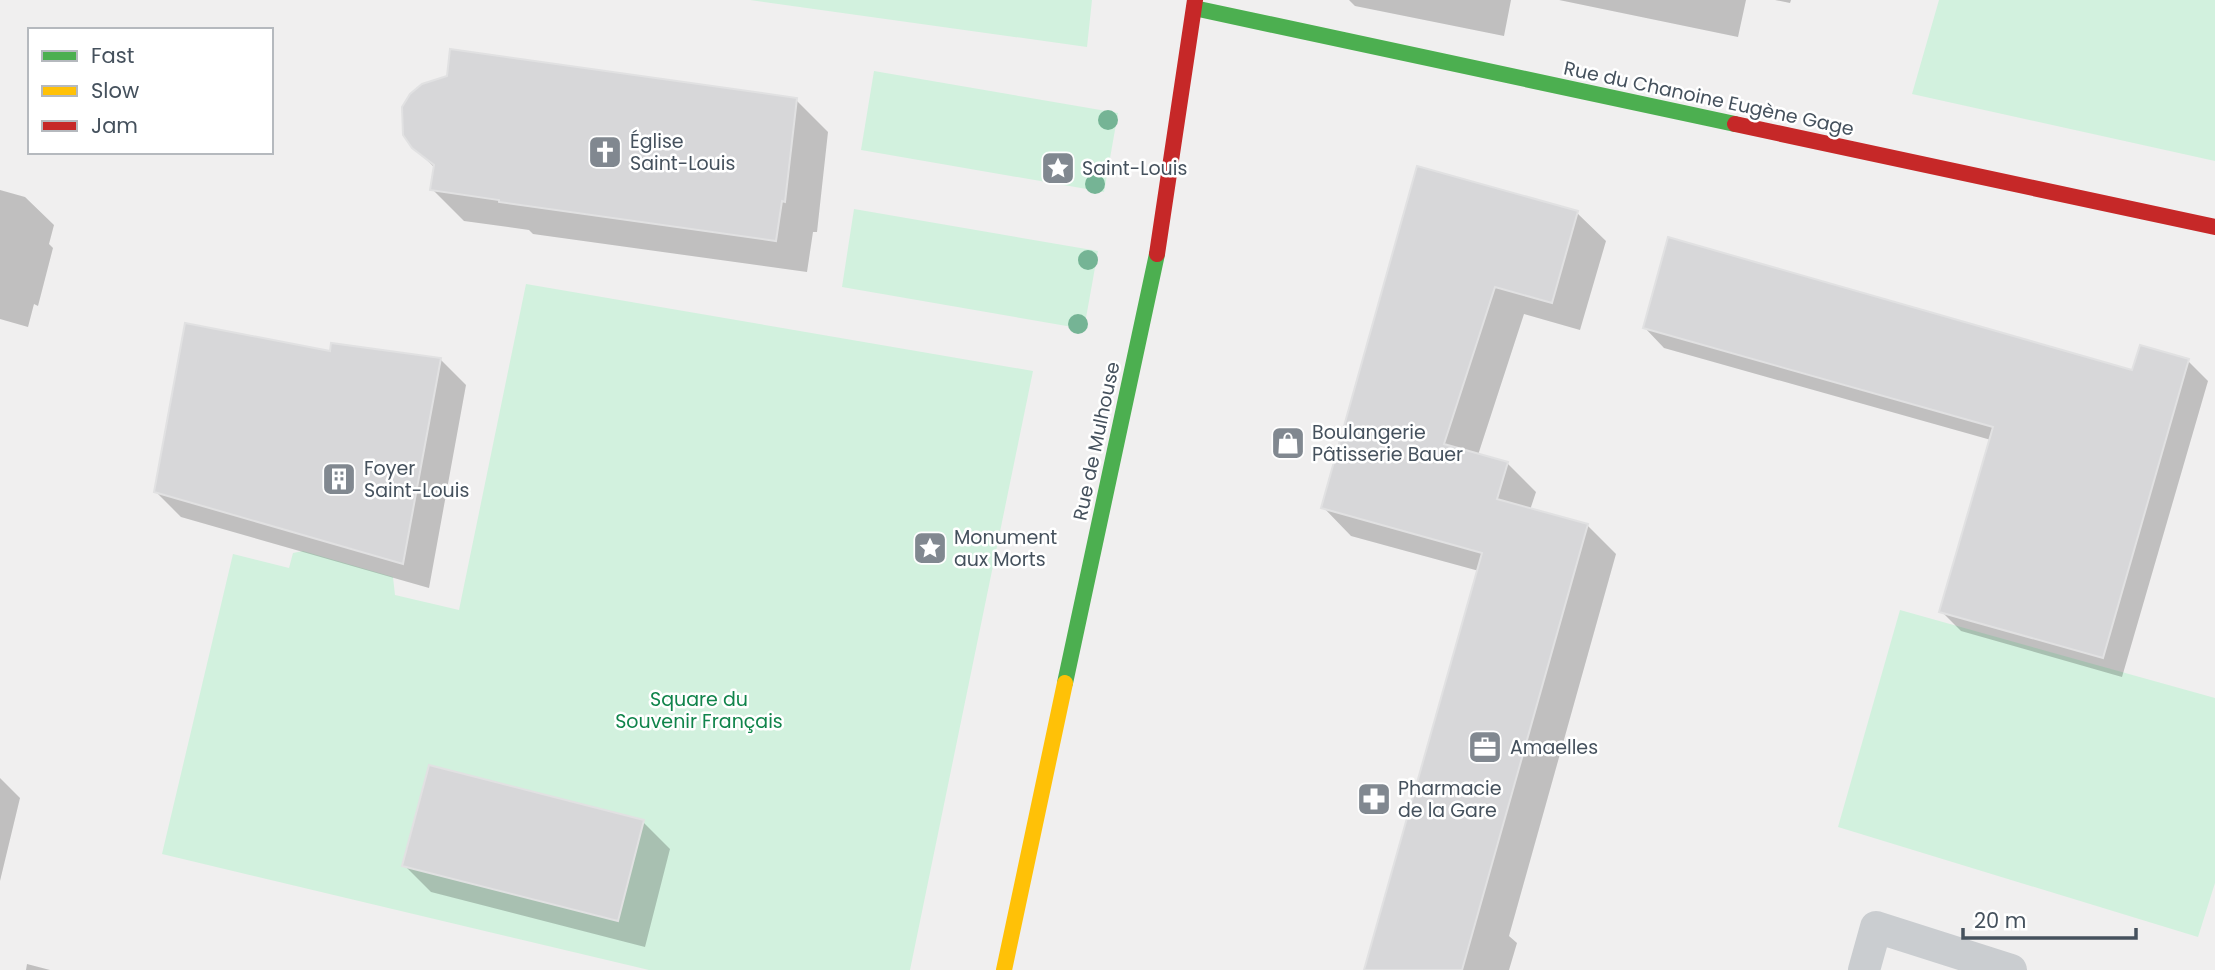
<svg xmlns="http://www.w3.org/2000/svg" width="2215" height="970" font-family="Poppins,sans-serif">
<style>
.green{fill:#d2f1de}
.shadow{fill:#0003}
.building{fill:#d7d7d9;stroke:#e1e1e2;stroke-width:2}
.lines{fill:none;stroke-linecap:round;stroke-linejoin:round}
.lane{stroke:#cacdd0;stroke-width:32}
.fast{stroke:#4caf50;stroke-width:16}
.slow{stroke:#ffc107;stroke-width:16}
.jam{stroke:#c62828;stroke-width:16}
.tree{fill:#75b495}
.labels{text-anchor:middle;stroke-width:5;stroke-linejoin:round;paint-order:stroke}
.street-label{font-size:19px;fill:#45515d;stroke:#fff}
.poi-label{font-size:19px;fill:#45515d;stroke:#fff;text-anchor:start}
.park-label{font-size:19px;fill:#10844b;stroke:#fff}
</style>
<rect width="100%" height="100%" fill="#f0efef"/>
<!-- green -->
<path class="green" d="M750,0H1092L1087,47Z
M1939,0H2215V161L1912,94Z
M874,71L1118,113L1104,192L861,150Z
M854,209L1098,251L1084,329L842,287Z
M526,284L1033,371L910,970H649L162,854L233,554L289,568L293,553L303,551L393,577L395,595L459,610Z
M1900,610L2215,698V883L2198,937L1838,827Z"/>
<!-- shadow -->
<path class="shadow" d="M1349,0H1511L1504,36L1355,6Z
M1559,0H1746L1738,37Z
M1775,0H1791L1790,3Z
M796,100L828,132L817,232H813L807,272L533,234L529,230L464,221L432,189L435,168L413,147Z
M1418,168L1577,213L1606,241L1580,330L1524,314L1478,455L1507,463L1536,492L1530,510L1587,525L1616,554L1509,936L1517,943L1509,970H1366L1479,571L1351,536L1323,507Z
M0,190L25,197L54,225L49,244L53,248L38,306L34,304L28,327L0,319Z
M1645,328L2133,372L2188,361L2208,381L2122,677L1961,631L1941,611L1991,440L1664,348Z
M440,359L466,385L429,588L181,517L156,492Z
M0,778L20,798L0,881Z
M643,822L670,849L645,947L431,892L404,865Z
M27,964L50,970H26Z"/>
<!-- building -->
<path class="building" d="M450,49L797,98L785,202L782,201L776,241L499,202V200L430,190L434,165L412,148L403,135L402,107L410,94L422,84L447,76Z
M1417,166L1578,211L1552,303L1495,287L1444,444L1508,462L1497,499L1588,524L1462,970H1364L1482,553L1321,508Z
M1668,237L2132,370L2140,345L2189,359L2103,658L1939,612L1993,427L1643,328Z
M185,323L330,351L331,343L441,358L403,564L154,492Z
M429,765L644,820L618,921L402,866Z"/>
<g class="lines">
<!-- lane -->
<path class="lane" d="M1864,970L1876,927L2011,970"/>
<!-- fast -->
<path class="fast" d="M1194,8L1735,124
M1065,683L1157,254"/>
<!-- slow -->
<path class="slow" d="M1004,970L1065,683"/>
<!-- jam -->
<path class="jam" d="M1735,124L2215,227
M1157,254L1195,0"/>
</g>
<!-- trees -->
<g class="tree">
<circle cx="1108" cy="120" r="10"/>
<circle cx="1095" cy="184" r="10"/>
<circle cx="1088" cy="260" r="10"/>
<circle cx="1078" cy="324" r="10"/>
</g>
<!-- icons -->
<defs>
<g id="church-square" transform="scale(1.75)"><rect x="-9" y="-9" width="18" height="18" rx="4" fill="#818890" stroke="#fff"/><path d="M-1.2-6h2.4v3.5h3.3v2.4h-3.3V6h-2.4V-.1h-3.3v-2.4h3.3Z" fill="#fff"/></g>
<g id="sight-square" transform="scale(1.75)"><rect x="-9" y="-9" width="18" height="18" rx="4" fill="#818890" stroke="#fff"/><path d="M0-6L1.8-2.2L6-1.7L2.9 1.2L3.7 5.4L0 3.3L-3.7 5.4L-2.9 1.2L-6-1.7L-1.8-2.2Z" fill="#fff"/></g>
<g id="shop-square" transform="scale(1.75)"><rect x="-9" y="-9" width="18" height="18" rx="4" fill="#818890" stroke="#fff"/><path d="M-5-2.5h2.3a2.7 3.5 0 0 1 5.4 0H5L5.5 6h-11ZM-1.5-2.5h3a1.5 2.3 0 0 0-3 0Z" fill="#fff"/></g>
<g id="building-square" transform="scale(1.75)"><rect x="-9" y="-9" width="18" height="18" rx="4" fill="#818890" stroke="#fff"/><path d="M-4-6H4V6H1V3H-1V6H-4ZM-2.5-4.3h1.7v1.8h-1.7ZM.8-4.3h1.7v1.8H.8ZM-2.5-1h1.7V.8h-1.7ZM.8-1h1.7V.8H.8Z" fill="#fff"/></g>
<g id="office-square" transform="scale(1.75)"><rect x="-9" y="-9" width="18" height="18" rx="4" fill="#818890" stroke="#fff"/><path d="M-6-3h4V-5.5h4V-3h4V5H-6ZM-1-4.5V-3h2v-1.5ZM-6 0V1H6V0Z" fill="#fff"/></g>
<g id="pharmacy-square" transform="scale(1.75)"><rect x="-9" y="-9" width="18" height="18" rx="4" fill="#818890" stroke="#fff"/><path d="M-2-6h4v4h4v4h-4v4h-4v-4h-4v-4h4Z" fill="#fff"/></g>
</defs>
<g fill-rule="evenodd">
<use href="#church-square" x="605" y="152"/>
<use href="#sight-square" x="1058" y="168"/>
<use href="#shop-square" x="1288" y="443"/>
<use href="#building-square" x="339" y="479"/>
<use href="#sight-square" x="930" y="548"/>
<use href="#office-square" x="1485" y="747"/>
<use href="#pharmacy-square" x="1374" y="799"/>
</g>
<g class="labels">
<!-- street labels -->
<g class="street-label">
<text transform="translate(1709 98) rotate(12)" y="7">Rue du Chanoine Eugène Gage</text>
<text transform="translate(1096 441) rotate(-78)" y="7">Rue de Mulhouse</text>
</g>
<!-- poi labels -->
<g class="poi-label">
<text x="630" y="148">Église<tspan x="630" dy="22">Saint-Louis</tspan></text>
<text x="1082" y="175">Saint-Louis</text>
<text x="1312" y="439">Boulangerie<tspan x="1312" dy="22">Pâtisserie Bauer</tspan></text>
<text x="364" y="475">Foyer<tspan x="364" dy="22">Saint-Louis</tspan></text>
<text x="954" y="544">Monument<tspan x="954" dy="22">aux Morts</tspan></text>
<text x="1510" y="754">Amaelles</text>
<text x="1398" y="795">Pharmacie<tspan x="1398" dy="22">de la Gare</tspan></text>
</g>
<!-- park labels -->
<g class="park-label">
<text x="699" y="706">Square du<tspan x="699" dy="22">Souvenir Français</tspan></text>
</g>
</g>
<!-- legend -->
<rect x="28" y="28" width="245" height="126" fill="#ffffff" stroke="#b5b9be" stroke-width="2"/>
<rect x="42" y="51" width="35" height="10" fill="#4caf50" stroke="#b5b9be" stroke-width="2"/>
<text x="91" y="63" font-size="21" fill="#45515d">Fast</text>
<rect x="42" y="86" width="35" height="10" fill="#ffc107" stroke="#b5b9be" stroke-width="2"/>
<text x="91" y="98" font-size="21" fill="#45515d">Slow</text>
<rect x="42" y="121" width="35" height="10" fill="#c62828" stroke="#b5b9be" stroke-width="2"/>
<text x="91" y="133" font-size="21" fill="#45515d">Jam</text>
<!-- scale -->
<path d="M1963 928v10h173v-10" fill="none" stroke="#45515d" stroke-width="3.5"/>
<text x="1974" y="928" font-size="21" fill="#45515d" stroke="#ffffff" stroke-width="5" paint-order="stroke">20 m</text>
</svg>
